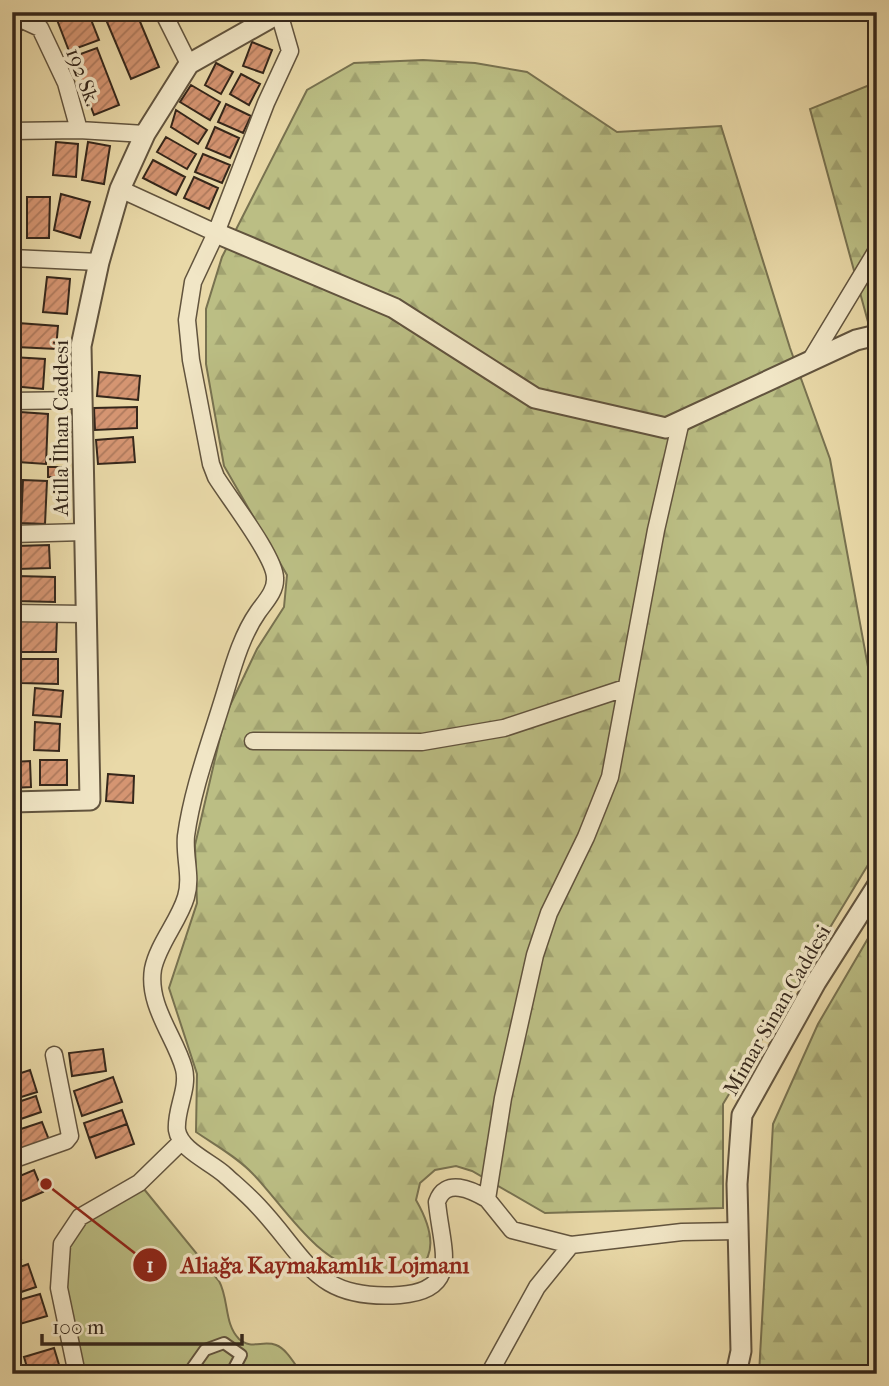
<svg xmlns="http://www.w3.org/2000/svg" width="889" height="1386" font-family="'IM FELL French Canon',serif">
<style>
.forest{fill:url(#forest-firs);stroke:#787250;stroke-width:2}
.park{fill:#bbbe84;stroke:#787250;stroke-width:2}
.building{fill:url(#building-hatch);stroke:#35271b;stroke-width:2}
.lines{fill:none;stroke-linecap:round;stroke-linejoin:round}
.pedestrian-casing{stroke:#62543e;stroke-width:14}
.minor-casing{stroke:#62543e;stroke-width:19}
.tertiary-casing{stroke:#62543e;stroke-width:23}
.pedestrian{stroke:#f1e6c6;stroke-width:10}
.minor{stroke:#f1e6c6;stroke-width:16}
.tertiary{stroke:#f1e6c6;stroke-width:19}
.labels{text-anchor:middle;stroke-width:7;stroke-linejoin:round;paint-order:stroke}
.street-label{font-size:21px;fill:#35271b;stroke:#f1e6c6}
.leader{fill:none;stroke:#8f2418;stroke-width:2.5}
.callout-dot{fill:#8f2418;stroke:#f1e6c6;stroke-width:2.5}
.mark-label{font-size:21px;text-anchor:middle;font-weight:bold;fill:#fff}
.callout-label{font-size:23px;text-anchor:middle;font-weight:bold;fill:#8f2418;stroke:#f1e6c6;stroke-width:7;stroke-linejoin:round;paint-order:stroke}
</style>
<defs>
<pattern id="forest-firs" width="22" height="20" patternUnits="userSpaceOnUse" patternTransform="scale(1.75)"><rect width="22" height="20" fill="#bbbe84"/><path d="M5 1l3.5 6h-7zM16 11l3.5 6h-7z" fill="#a1a371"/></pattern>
<pattern id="building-hatch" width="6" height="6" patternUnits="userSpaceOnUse" patternTransform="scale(1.75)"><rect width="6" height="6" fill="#d59572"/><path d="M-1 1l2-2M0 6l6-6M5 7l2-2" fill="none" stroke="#ae7a5d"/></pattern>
</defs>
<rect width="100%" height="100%" fill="#e9d9a8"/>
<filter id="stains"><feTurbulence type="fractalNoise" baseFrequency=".00286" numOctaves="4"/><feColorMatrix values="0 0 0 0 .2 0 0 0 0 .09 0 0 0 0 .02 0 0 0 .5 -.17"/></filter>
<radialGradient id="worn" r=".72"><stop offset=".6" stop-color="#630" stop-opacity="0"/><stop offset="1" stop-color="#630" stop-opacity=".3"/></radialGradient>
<!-- forest -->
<path class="forest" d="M423,60L475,63L527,72L617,132L721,126L790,348L830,459L877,716V850L723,1104V1208L545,1213L472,1171L456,1166L435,1170L420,1183L416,1200C428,1221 439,1250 420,1268C403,1269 383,1274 366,1271C317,1264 284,1206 253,1174C237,1157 215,1145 196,1132L197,1074L169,988L197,903L195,845L225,716L257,649L284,607L287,575L224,466L206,364V309L222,257L307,90L354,63Z
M877,82V355L810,109Z
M877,923V1374H759L773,1124L818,1024Z"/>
<!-- park -->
<path class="park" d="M139,1183L219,1281C229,1299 224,1324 239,1339C251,1350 263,1340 276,1345C287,1349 295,1365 302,1374H77L59,1288L69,1230Z"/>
<!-- building -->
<path class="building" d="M54,12H88L99,40L69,51Z
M130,12H136L159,67L131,79L107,22Z
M252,42L272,50L263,73L243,66Z
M97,48L119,105L94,115L72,57Z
M216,63L233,72L221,94L205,85Z
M241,74L260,84L249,105L230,94Z
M191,85L220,102L210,120L180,102Z
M226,104L251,116L243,133L218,122Z
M176,110L207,130L198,144L171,127Z
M215,127L239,138L230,158L206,148Z
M166,137L196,154L187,169L157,152Z
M56,142L78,144L76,177L53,175Z
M88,142L110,146L104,184L82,180Z
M203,154L230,165L222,183L195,172Z
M153,160L185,177L176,195L143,178Z
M194,177L218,188L209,209L184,198Z
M61,194L90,202L80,238L54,230Z
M12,195H19L16,237H12Z
M27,197H50L49,238H27Z
M47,277L70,279L67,314L43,312Z
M18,323L58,326L56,349L17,347Z
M12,357L45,359L43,389L12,386Z
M99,372L140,376L138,400L97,396Z
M137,407V428L95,430L94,408Z
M20,412L48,414L46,464L18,462Z
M133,437L135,462L98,464L96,440Z
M48,467H69V477H48Z
M23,480L47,481L45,524L21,523Z
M49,545L50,568L17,569L16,546Z
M17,576L55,577V602L16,601Z
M19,621H57L56,652H19Z
M21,659H58V684L21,683Z
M35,688L63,691L61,717L33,715Z
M35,722L60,724L59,751L34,750Z
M40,760H67V785H40Z
M30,761L31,787L12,788V762Z
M108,774L134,776L133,803L106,801Z
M103,1049L106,1071L72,1076L69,1053Z
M30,1070L37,1092L12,1100V1076Z
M113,1077L122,1102L82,1116L74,1091Z
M36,1096L41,1112L12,1122V1104Z
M122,1110L127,1124L89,1138L84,1123Z
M42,1122L49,1140L17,1151L12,1132Z
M127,1124L134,1144L96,1158L89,1138Z
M34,1170L43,1192L22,1201L20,1197L13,1200L12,1174L18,1171L20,1176Z
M12,1239H15L21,1259L12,1261Z
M28,1264L36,1287L12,1295V1270Z
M40,1294L47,1316L13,1326L12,1302Z
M54,1348L60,1368L29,1374L24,1357Z"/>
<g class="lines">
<!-- pedestrian casing -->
<g class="pedestrian-casing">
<path id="pedestrian" d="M188,1374L205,1350L224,1343L241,1355L231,1374"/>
</g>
<!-- minor casing -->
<g class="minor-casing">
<path id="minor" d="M163,12L189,64
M14,16L40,28L66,83L79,130
M12,40L14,12
M12,131L79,130L145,134
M120,189L216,233L266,103L290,51L279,13
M216,233L193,282L187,320L191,360L211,464L216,477C229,498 275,557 275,578C276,591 265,602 258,612C239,639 231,675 221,706C208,748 192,792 186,836C184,857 192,877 186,897C179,921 158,944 153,969C147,1006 176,1038 184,1069C189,1089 175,1110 177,1130C180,1150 211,1162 225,1175C236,1185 248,1195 258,1206C308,1259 314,1301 400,1295C463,1290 441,1248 437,1202C445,1177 472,1190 487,1199
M12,258L99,262
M810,361L877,250
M12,401L81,400
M681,421L656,530L610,777L586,837L549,913L535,955L503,1098L487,1199L512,1230L571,1245L682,1232L738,1231
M12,534L84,532
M12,613L84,614
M253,741L422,742L504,728L625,688
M12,1160L66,1141L70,1136L54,1055
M12,1372L13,1374
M77,1374L59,1288L62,1244L80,1217L139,1183L181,1142
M489,1374L537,1287L571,1245"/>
</g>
<!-- tertiary casing -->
<g class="tertiary-casing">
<path id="tertiary" d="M216,233L394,308L535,398L666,428L856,340L877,335
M12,802L90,800L81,346L99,262L120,189L145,134L189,64L281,12
M736,1374L741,1351L737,1184L742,1115L816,982L877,886"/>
</g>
<!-- pedestrian -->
<use href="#pedestrian" class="pedestrian"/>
<!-- minor -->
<use href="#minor" class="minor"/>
<!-- tertiary -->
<use href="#tertiary" class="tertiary"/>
</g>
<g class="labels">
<!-- street labels -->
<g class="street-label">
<text transform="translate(83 77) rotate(69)" y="7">192 Sk.</text>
<text transform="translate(61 428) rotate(-90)" y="7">Atilla İlhan Caddesi</text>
<text transform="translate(777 1010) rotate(-60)" y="7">Mimar Sinan Caddesi</text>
</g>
</g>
<!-- callouts -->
<path class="leader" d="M46 1184L150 1265"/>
<g class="callout-dot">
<circle cx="46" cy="1184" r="7"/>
<circle cx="150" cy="1265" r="18"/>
</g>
<g class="mark-label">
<text x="150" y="1272">1</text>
</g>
<g class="callout-label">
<text x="325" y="1273">Aliağa Kaymakamlık Lojmanı</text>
</g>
<!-- margin -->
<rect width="889" height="1386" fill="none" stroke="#e9d9a8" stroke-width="42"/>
<rect x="14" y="14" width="861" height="1358" fill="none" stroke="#35271b" stroke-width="3.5"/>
<rect x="21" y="21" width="847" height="1344" fill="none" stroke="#35271b" stroke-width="2"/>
<!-- scale -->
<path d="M42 1334v10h200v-10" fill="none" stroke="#35271b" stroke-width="3.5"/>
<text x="52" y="1334" font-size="21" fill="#35271b" stroke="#f1e6c6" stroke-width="5" paint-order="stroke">100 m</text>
<rect width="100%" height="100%" filter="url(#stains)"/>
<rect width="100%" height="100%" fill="url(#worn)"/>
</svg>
